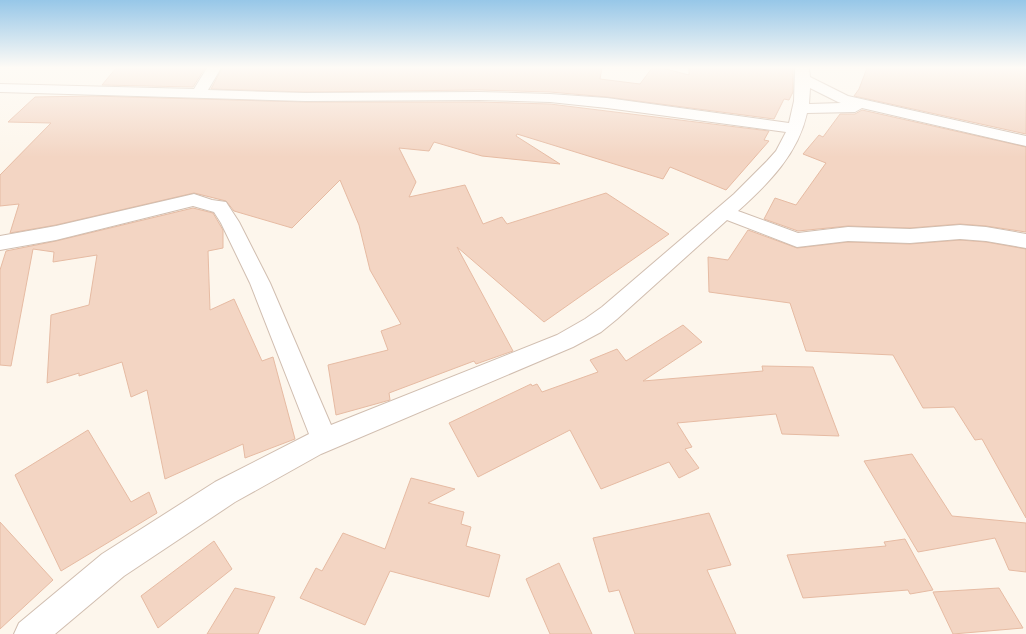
<svg xmlns="http://www.w3.org/2000/svg" width="1026" height="634" font-family="'Work Sans',sans-serif">
<style>
.building{fill:#f3d5c3;stroke:#e6bba3}
.lines{fill:none;stroke-linecap:round;stroke-linejoin:round}
.minor-casing{stroke:#d1beb0;stroke-width:2}
.minor{fill:#fff;fill-rule:evenodd}
</style>
<rect width="100%" height="100%" fill="#fdf6ec"/>
<!-- building -->
<path class="building" d="M116,68H205L193,87L102,85Z
M222,68H602L600,79L640,84L652,68H662L689,75V68H793V92L789,100L784,99L774,119L607,97L550,92L479,90L305,92L211,89Z
M867,68H1026V134L854,96L859,89Z
M92,96L305,102H479L550,104L769,131L764,140L769,141L726,190L670,167L663,179L517,134L516,136L560,164L482,156L434,142L429,151L399,148L416,182L409,197L465,185L483,224L502,217L507,224L606,193L669,234L544,322L457,247L513,351L476,364L474,361L389,393L390,400L336,415L328,365L388,350L381,331L401,324L370,270L359,225L340,180L292,228L234,211L226,201L194,193L56,225L10,233L19,204L0,206V175L51,123L8,122L35,97Z
M862,110L1026,147V232L986,226L960,224L910,228L848,226L798,231L764,219L775,198L796,205L826,163L803,154L819,135L823,137L840,114H855Z
M193,208L213,213L223,230V248L208,251L210,310L234,299L262,361L273,357L295,439L245,458L243,444L165,479L147,390L131,397L122,362L79,376V373L47,383L51,315L89,305L97,255L53,262L54,252L33,249L11,366L0,365V270L6,251L56,241Z
M748,230L797,248L848,242L910,244L960,240L986,242L1026,249V518L982,439L975,440L954,407L923,408L893,355L806,351L790,303L709,292L708,257L728,260Z
M683,325L702,342L643,381L763,371L762,366L813,367L839,436L782,434L776,414L677,423L692,447L685,449L699,468L679,478L669,462L601,489L570,430L478,477L449,423L531,384L532,386L537,384L542,392L598,372L590,360L617,349L626,361Z
M88,430L131,502L149,492L157,513L61,571L15,475Z
M912,454L952,516L1026,523V572L1009,570L995,538L918,552L864,461Z
M411,478L455,489L428,503L464,512L461,524L471,527L466,546L500,555L489,597L390,571L365,625L300,598L316,568L322,571L343,533L385,549Z
M709,513L731,565L707,570L736,634H635L619,590L609,592L593,538Z
M0,522L53,580L0,629Z
M905,539L933,590L910,594L908,590L803,598L787,555L886,546L884,542Z
M214,541L232,569L158,628L141,596Z
M559,563L592,634H550L526,579Z
M235,588L275,597L258,634H207Z
M999,588L1023,628L953,634L933,592Z"/>
<g class="lines">
<!-- minor casing -->
<g class="minor-casing">
<path id="minor" d="M207,68H221L208,90L305,93L479,92L550,94L607,98L789,123L794,101L795,68H809L810,77L848,96L1026,136V146L862,108L855,112L807,113C798,154 769,183 738,211L798,233L848,227L910,229L960,225L986,227L1026,234V248L986,241L960,239L910,243L848,241L797,247L727,220L617,319L601,332L573,347L321,454L235,502L124,576L55,634H14L19,623L102,554L215,482L309,434L250,283L221,223L214,212L193,206L56,240L0,250V236L56,226L194,194L212,200L226,202L239,222L270,283L331,425L557,335L585,319L602,307L734,194L767,161L776,151L786,132L607,108L550,102L479,100L305,101L0,92V84L194,89ZM810,88L838,102L841,103L809,104Z"/>
</g>
<!-- minor -->
<use href="#minor" class="minor"/>
</g>
<!-- sky -->
<linearGradient id="sky" x2="0" y2="1"><stop stop-color="#97c7e8"/><stop offset="0.43" stop-color="#fefbf6"/><stop offset="1" stop-color="#fefbf6" stop-opacity="0"/></linearGradient>
<rect width="1026" height="157" fill="url(#sky)"/>
</svg>
